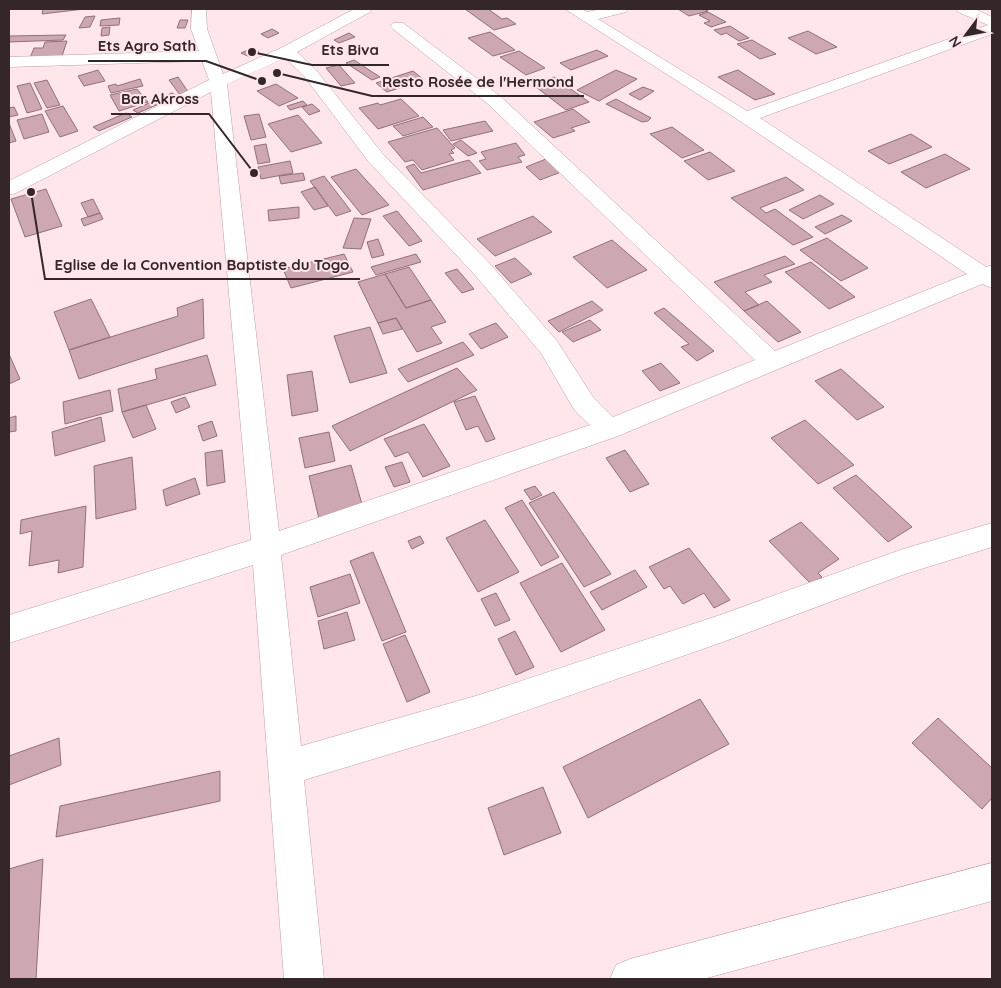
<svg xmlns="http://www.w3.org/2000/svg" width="1001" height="988" font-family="Quicksand,sans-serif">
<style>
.building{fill:#cda8b1;stroke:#937079}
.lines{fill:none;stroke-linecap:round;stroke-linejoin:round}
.minor-casing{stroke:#c39ea7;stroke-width:1}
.minor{fill:#fff;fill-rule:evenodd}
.leader{fill:none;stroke:#35262a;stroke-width:2}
.callout-dot{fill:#35262a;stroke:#fee6eb;stroke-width:2}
.callout-label{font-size:15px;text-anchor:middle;font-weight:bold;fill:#35262a;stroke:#fee6eb;stroke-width:4;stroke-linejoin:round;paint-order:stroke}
</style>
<rect width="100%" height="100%" fill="#fee6eb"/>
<!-- building -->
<path class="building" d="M43,9H84L42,14Z
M465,9H488L502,19L507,18L516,24L494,30Z
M678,9H704L708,11L689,16Z
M708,12L726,22L711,27L704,23L710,21L699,15Z
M95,16L90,27L79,28L85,17Z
M120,18L119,25L100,26L101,20Z
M180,20H188L185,28H177Z
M730,26L749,38L739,41L726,33L721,35L714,30Z
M110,27L109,35L101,36L102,28Z
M272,29L279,33L268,38L261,34Z
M808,31L837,47L816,54L788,38Z
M490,32L515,50L493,56L468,38Z
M349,33L355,37L339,43L334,40Z
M66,35L63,40L9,42V36Z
M752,40L776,54L760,59L737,44Z
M67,41L62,56L30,58L34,48H43L45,42Z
M250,49L259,52L250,57L241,53Z
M597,50L608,56L571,70L560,63Z
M519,51L545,68L526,75L500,57Z
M354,60L380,77L372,80L346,63Z
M339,65L355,83L341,86L326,68Z
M98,70L105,81L84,86L78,76Z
M616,70L637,79L599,101L577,90Z
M738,70L775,94L755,100L718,77Z
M413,71L424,80L387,92L376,83Z
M178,77L189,93L180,95L169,80Z
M554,77L589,102L566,110L532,84Z
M140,79L143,86L111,93L108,86L116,84L117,86Z
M47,80L60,105L47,108L34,83Z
M30,83L42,109L27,113L17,86Z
M276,84L298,98L279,106L257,91Z
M643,87L654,91L640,100L629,94Z
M137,89L148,102L119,111L110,95Z
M172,93L177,96L138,113L133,110Z
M401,99L419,116L378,129L359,108L378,103L380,105Z
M616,99L651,118L648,121L642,122L606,104Z
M303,101L307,105L290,110L287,106Z
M312,104L320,111L309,115L302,107Z
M63,106L78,131L60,137L45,111Z
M14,107L18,115L9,117V108Z
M573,109L590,122L571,128L575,131L553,138L534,122Z
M126,113L132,117L99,131L93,127Z
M42,114L49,132L24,139L17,120Z
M259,114L266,137L251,140L244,116Z
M298,115L322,143L291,152L268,124Z
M423,117L433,127L403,136L393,126Z
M485,121L493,131L451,141L443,130Z
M9,123L16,141L9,143Z
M672,127L704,150L682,158L650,134Z
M437,128L455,148L451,150L454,153L449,154L454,160L422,170L413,160L405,162L388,142Z
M911,134L932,147L889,164L868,151Z
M461,140L477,153L468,156L453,144Z
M516,143L525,155L518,157L522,162L487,170L479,161L486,159L481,152Z
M266,144L270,162L258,164L254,146Z
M710,152L735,171L708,180L684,161Z
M945,154L970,169L926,188L901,172Z
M546,159L561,172L540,180L526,167Z
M469,160L481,173L423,190L406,167L414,164L421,173Z
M290,161L293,173L261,179L258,167Z
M356,169L389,205L362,215L331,177Z
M303,173L305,180L281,184L279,176Z
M324,176L351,211L336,216L310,181Z
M786,177L804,190L760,208L766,213L775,209L813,237L793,245L731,198Z
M315,187L328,206L314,210L301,192Z
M46,189L62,226L25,237L11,199Z
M820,195L834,204L803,219L789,210Z
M93,199L100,213L88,217L81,203Z
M299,207V218L269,221L268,210Z
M397,211L422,241L409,246L383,216Z
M100,213L103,219L84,226L81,219Z
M842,215L852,221L825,234L815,227Z
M533,216L552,232L495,256L477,239Z
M354,218L371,219L361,249L343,248Z
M827,238L868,268L841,281L800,250Z
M378,239L384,255L372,258L367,242Z
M612,240L647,270L607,288L573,257Z
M344,254L353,272L291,288L283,269Z
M416,254L421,262L376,275L371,267Z
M785,256L795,264L764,275L772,282L745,292L759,305L744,311L714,282Z
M515,258L532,274L511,283L495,266Z
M811,262L855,297L829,309L785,272Z
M409,267L431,300L406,308L385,274Z
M457,269L474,289L462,293L445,273Z
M385,274L406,308L431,300L446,322L431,327L442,343L417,352L396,318L378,323L358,282Z
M91,299L110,337L69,350L54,312Z
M203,299L204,338L79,379L69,350L178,316L177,308Z
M592,301L603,310L559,332L548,321Z
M767,301L801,332L778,342L744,311Z
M664,308L714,351L697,361L681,347L689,344L654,313Z
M396,318L402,329L383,334L378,323Z
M590,320L601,330L573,342L562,332Z
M496,323L508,337L481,349L469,334Z
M370,327L387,373L350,383L334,336Z
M463,342L474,355L408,382L398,369Z
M9,354L20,379L9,384Z
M207,355L216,385L122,412L118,389L157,379L155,369Z
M661,363L680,383L660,391L642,371Z
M457,368L477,390L350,451L332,426Z
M841,369L884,407L857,420L815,381Z
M312,371L318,411L292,416L287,375Z
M110,390L113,411L65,424L63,402Z
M475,396L495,439L486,442L478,426L466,430L454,402Z
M185,397L190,407L176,413L171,402Z
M146,405L156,429L133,438L122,412Z
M16,416V431L9,432V418Z
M101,417L105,441L55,456L52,432Z
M805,420L854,465L818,484L771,438Z
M212,421L217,436L203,441L198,426Z
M424,424L450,466L423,477L408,452L395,457L384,439Z
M329,432L335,461L305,468L299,438Z
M222,450L225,482L207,486L205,453Z
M625,450L649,484L630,492L606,458Z
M132,457L136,509L96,519L94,466Z
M402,462L410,482L394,487L385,467Z
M351,465L363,508L319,519L309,476Z
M856,475L912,527L888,542L833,488Z
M195,478L200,494L166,506L163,490Z
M535,486L542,495L531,500L524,490Z
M554,492L611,574L584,587L529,503Z
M522,500L559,557L541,566L505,508Z
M86,506L83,567L58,573L59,560L29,566L32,531L20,534L21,520Z
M485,520L519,572L478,592L446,538Z
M801,522L839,559L818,573L822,577L811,584L769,541Z
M420,536L424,543L412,549L408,541Z
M689,548L730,600L714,608L704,593L683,604L670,586L664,589L649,567Z
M373,552L406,632L382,641L350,561Z
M562,563L605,630L561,652L520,583Z
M635,570L647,587L602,610L590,592Z
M350,574L360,603L318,617L310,587Z
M496,593L510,620L495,626L481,599Z
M347,612L355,640L324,649L318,621Z
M515,631L534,667L516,675L498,639Z
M405,635L430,692L407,702L383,644Z
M700,699L729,744L588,818L563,767Z
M938,718L992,768V798L982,809L912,743Z
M59,738L61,765L9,785V756Z
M220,771V801L56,837L60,806Z
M543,787L561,833L504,855L488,808Z
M43,859L36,979H9V869Z"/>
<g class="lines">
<!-- minor casing -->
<g class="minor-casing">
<path id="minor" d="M192,9H206L207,29L223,74L281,48L354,9H372L370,12L297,52L316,70L382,153L491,265L557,341L593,397L613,417L755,360L488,104L393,29L390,26L393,23H403L500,96L775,351L967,274L740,121L565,9H582L587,12L602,9H628L626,12L598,19L747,111L988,25L958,12L956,9H975L992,17V34L760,118L986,267L992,265V288L982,284L618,436L281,555L301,746L479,695L720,615L903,549L992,523V547L905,574L720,643L479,727L304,780L324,979H284L253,565L9,643V615L251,540L211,92L16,193L9,195V181L209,80L202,61L9,67V57L199,51L191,29ZM285,58L304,76L368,161L475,275L541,353L575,411L590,425L279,531L227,84Z
M992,863V901L703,979H610L616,965L630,959Z"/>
</g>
<!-- minor -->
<use href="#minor" class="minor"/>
</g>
<!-- callouts -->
<path class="leader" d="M262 81L206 61H88M252 52L312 65H389M277 73L372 96H584M254 173L209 114H111M31 192L45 279H360"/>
<g class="callout-dot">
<circle cx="262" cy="81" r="5"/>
<circle cx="252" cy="52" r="5"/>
<circle cx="277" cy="73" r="5"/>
<circle cx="254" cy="173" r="5"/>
<circle cx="31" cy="192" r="5"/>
</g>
<g class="callout-label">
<text x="147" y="51">Ets Agro Sath</text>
<text x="350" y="55">Ets Biva</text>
<text x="478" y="87">Resto Rosée de l'Hermond</text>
<text x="160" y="104">Bar Akross</text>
<text x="202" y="270">Eglise de la Convention Baptiste du Togo</text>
</g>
<!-- border -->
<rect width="1001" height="988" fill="none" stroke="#35262a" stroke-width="20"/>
<!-- north arrow -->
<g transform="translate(966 35) rotate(238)" stroke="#fee6eb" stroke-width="4" paint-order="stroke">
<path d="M0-4L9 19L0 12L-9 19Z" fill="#35262a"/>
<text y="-8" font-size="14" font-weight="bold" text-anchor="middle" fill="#35262a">N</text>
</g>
</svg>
